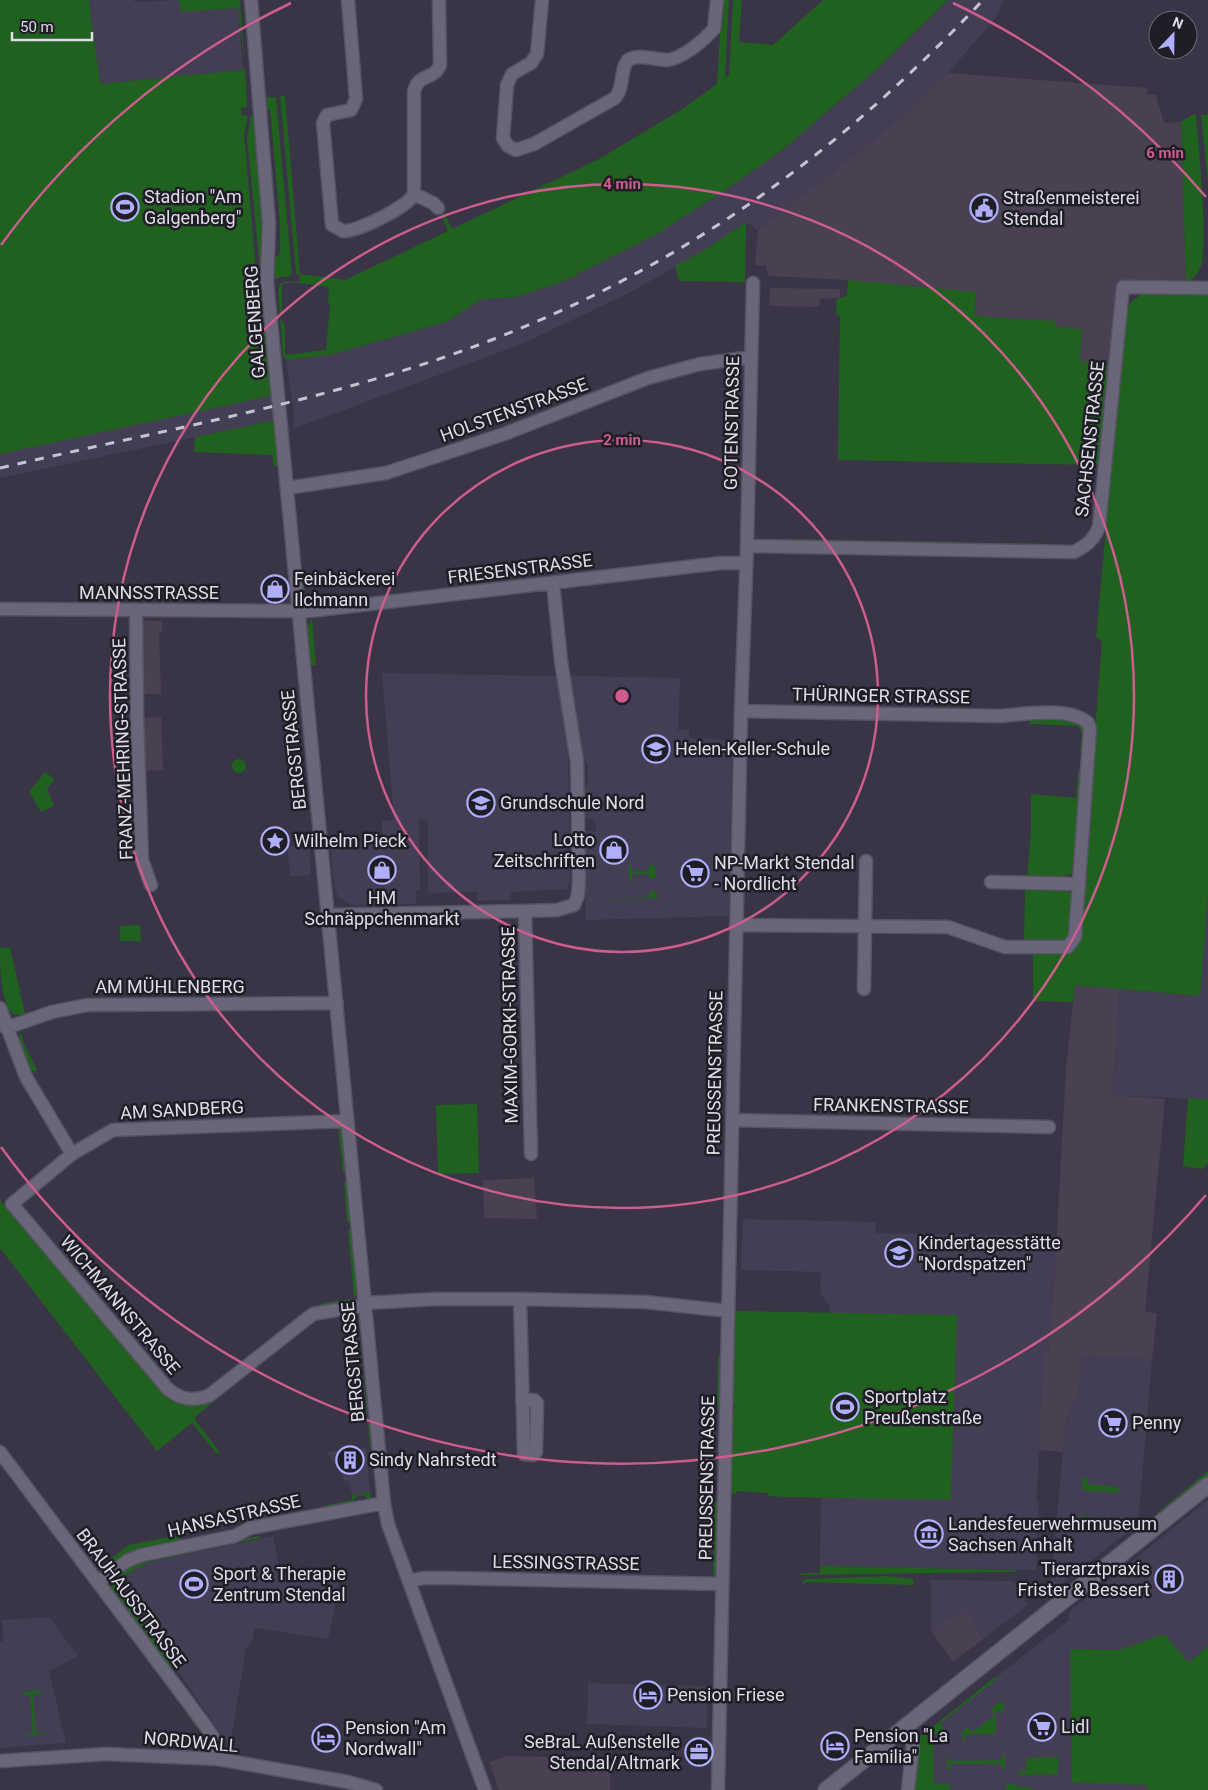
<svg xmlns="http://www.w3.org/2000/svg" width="1208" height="1790" font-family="Roboto,sans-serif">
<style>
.built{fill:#443e55}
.industrial{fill:#494152}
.green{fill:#216120}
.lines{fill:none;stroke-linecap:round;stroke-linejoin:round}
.minor-casing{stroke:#555261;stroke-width:15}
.secondary-casing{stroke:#555261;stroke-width:18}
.minor{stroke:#6a6579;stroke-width:12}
.secondary{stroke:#6a6579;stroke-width:15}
.rail{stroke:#c5c3cf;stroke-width:3;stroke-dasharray:9 9;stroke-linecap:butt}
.ring{fill:none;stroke:#cc5d8c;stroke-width:2.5}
.labels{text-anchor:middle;stroke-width:5;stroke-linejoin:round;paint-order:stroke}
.poi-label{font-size:18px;fill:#dfdde8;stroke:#1f1d25;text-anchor:start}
.street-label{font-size:18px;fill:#dfdde8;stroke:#1f1d25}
.centre{fill:#cc5d8c;stroke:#1f1d25;stroke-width:2.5}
.ring-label{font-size:15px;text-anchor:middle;font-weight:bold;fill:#cc5d8c;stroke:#1f1d25;stroke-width:5;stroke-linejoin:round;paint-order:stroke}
</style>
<rect width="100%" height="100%" fill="#393446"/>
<!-- built -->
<path class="built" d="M89,0H133L136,2L179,0L181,12L238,8L243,70L100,84Z
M948,0H1004L994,20L948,73L884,132L758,230L746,222L705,250L629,293L524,343L293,429L294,414L286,360L330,355L446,322L482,299L518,297L657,234L720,194L781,151L877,69Z
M271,373L276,420L0,478V440Z
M382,673L558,676L568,743L570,883L566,889L511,892V900L477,901V892L428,893V820L419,819L420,890L416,891V904L351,905L338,897L334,887L330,841H382V821L394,820Z
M570,676L680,678L678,730H689V738L732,740L729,916L586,920L585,831H596L595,822L584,816V788L588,783V764L583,759Z
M309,845L311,875L290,876L287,847Z
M1208,896V1100L1112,1095L1120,989L1200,996Z
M743,1219L875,1222L876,1233L1058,1236L1048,1355H1044L1040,1417L1037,1501L1039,1502L1036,1570L820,1566L821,1497L951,1500L957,1316L830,1313V1307L820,1293L821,1272L741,1270Z
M1083,1353L1152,1360L1138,1524L1055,1589L1051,1580L1066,1419L1079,1389Z
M366,1448L370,1492L352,1495L349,1481H345L327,1452Z
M1208,1500V1646L1189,1663L1164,1634L1120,1650L1092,1649L1147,1785V1790H915L917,1739L1069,1620V1612Z
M273,1536L279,1563L277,1573L338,1583L339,1590L328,1639L255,1628L253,1640L246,1648L230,1747L164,1651L112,1582L149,1562Z
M931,1580L1014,1581L1028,1605L983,1639L966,1608L931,1631Z
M49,1617L78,1656L49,1671L66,1743L0,1748V1642L3,1641L2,1620Z
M588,1683L708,1686L707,1728L587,1724Z"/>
<!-- industrial -->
<path class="industrial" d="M948,73L1147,88V94L1156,95L1164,123L1181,122L1186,283L1118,292L1115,296L1108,363L1080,361L1082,329L1055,327L1056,321L975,316L976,292L848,280L769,276L765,265H755L758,230L884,132Z
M770,288L840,289V298L820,299L819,307L769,306Z
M144,621H162V632L159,633L161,694H141V628Z
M161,717L163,770L144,771L142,718Z
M1075,985L1120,989L1112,1095L1165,1099L1145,1312L1157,1313L1152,1360L1083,1354L1079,1389L1066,1419L1063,1452L1039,1450L1040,1417L1044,1354H1048L1054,1286L1066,1069Z
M534,1178L537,1219L484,1218L483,1180Z
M966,1607L983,1639L953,1662L931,1631Z
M507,1756L586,1758V1765L610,1766V1790H499L489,1762Z"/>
<!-- green -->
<path class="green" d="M0,0H89L100,84L243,70L245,67L247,107L241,108L242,115L248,116L244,135L257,280L262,283L274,395L0,454Z
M179,0H240L244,62L238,8L181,12Z
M722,0H729L725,78L729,75L733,0H742L739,42L773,45L823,0H948L877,69L781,151L720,194L657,234L564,281L517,297L482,299L446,322L330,355L286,360L283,355L280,318L285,326V355L326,350L330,304L328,303L329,287L291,282L282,284V316H280L278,291L280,284L287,281L299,282L300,274H296L280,96H285L300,274L345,280L448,231L440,211V205L452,229L599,159L684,108L717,84Z
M276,97L292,273L290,276L271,279V261L280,254V223L270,109L263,115L262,98Z
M251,115L254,118L264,224L261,279L247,139Z
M1191,115H1196C1199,150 1208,236 1201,266C1198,275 1193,278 1186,283L1181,122Z
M1201,115H1208V182Z
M746,222L745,282L679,281L675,266L705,250Z
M848,280L976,292L975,316L1056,321V327L1082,329L1080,361L1108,363L1098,465L838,460L840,316L836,315L837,299L847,296Z
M1208,292V896L1200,996L1075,985L1073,1002L1033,1001V953L1069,954L1079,943L1102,640L1096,637L1126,314L1130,303L1141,294Z
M276,420L279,466H274L272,455L194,452L195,437Z
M784,539L964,542L963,545L785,542Z
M972,543L1060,544L1059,547L974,546Z
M312,619L316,665H311L307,626Z
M1030,717C1042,718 1078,716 1083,728C1086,734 1084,745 1083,752L1080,751L1082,734L1079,726L1030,724Z
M232 766a7 7 0 1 1 14 0a7 7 0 1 1-14 0Z
M45,772L55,779L47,789L54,806L41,812L29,792Z
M1078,772H1081L1074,873L1063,876L1062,879L1027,878L1031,831V794L1076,798Z
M649,864L656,867L655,878L650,880L649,874H632V881H629V865H632V872L649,871Z
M1028,888L1067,890L1072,895L1069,936L1066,941L1027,943L1024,940L1025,891Z
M650,891L657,892V898L594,902L650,897Z
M140,925L141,941H120V926Z
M10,947L25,1014L15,1015C0,1007 0,964 0,948Z
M21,1032L24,1044L37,1070L34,1072C25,1065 16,1042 21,1032Z
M1188,1098L1208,1100V1163L1202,1169L1183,1166Z
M477,1104L479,1173L438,1174L436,1105Z
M338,1127L342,1130L346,1172L343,1173Z
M344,1182L347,1183L351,1222L347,1223Z
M0,1200L168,1399C191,1412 209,1403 228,1387L229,1389L195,1417V1420L220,1452L217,1454L192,1423L157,1451L0,1248Z
M348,1230H352L358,1296L354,1297Z
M352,1299L353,1302L310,1309L323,1303Z
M735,1311L957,1315L951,1500L786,1497L768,1496V1493L736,1491V1494H730L733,1410L735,1409V1404H733Z
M357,1314L371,1447L370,1448Z
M718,1355L721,1357L720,1406L717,1405Z
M1208,1471V1476L1163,1513L1156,1514Z
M1083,1477H1087V1484L1119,1487L1118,1493L1082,1490Z
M370,1492L371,1499L368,1500L364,1495L355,1497L352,1505L325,1509L323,1506L352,1500V1495Z
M715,1500L718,1501L717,1574L713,1576Z
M1080,1516L1111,1519L1110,1531H1107L1108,1524L1079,1521Z
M180,1535L181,1541L104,1571L100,1566L129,1545Z
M259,1536L260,1538L149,1562L112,1582L175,1668L169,1667L111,1589V1579L129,1566L145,1559Z
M820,1566H827L1015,1570V1572L801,1575V1573H820Z
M889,1576L913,1579L914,1585L806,1582L803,1585V1581L806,1579Z
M1164,1634L1189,1663L1208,1646V1790H1147V1785L1072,1782L1070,1649L1120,1650Z
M995,1677L997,1679L940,1723L944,1729L934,1735L930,1729Z
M40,1690L41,1694L33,1695L36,1733L43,1732L44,1734L26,1736V1734L33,1733L30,1695H23V1692Z
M1000,1702L1004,1703V1711H996V1734H965V1742L963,1741L961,1733L968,1727L973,1732L995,1715L991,1709Z
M186,1708L202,1731L208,1746H201L202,1734L184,1710Z
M927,1731L933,1738L934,1784H949L950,1790H915L917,1739Z
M1002,1753L1005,1755V1768L1002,1771V1764H950V1772L947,1769L948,1754L950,1761L1002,1760Z
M1058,1757V1774L1019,1775V1771H1026V1758Z
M1006,1783L1036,1790H1006Z"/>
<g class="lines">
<!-- minor casing -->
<g class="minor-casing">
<path id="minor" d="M251,0L269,223L267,281L384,1503L388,1524L485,1790
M348,0L356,99L351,110L327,115L323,123L332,225L343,231C357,232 408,207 414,194
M542,0L537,54L531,63L512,74L507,85L503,138L508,146L516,150L534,144L615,98C625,87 619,71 628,60C639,53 655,60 667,60C682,59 704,40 714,29L717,0
M438,208L433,203L414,194V92C418,72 434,81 440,65L439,0
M287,488L386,473L504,434L648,378L700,364L751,357
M747,546L1074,552C1086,546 1095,539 1099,526L1123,287L1208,288
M0,609L310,611L721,563H746
M136,610L137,716L142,860L151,885
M991,882L1078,884
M328,915L525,911
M736,925L948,927L1005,947H1068L1075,937L1090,729L1088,723C1070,706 1023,714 1000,716L741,711
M864,989L866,861
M0,1008L26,1077L72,1154
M6,1028L52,1012L87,1005L337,1003
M732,1120L1049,1127
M347,1121L113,1130L72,1154L12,1204L167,1388C180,1400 193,1402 210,1395L313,1314L366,1305
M531,1154L525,911L557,910L574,905L578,895L579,879L577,762L561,661L553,583
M520,1299L524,1454L533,1455L536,1452L537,1403L534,1400H522
M366,1303L437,1299H520L645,1302L728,1311
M0,1452L193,1709C204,1725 220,1740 218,1759
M409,1581L424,1578H447L722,1584
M98,1582L127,1561L142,1555L235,1536L250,1528L384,1503
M903,1728L913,1744L908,1790
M0,1761L106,1754L218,1759L348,1782L376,1790
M718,1790L741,711L747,546L753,283"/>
</g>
<!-- secondary casing -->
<g class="secondary-casing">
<path id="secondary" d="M826,1790L1208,1485"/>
</g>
<!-- minor -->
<use href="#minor" class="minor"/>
<!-- secondary -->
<use href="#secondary" class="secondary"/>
<!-- rail -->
<path class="rail" d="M0,468C146,434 296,407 439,359C657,285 826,167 983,0"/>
</g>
<!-- distance rings -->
<g class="ring">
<circle cx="622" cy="696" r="256"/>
<circle cx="622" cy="696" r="512"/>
<path d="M1206 1195A768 768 0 0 1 1 1147M1 245A768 768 0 0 1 291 3M953 3A768 768 0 0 1 1206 197"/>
</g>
<!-- icons -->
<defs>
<g id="stadium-ring" transform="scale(1.4375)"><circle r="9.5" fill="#1f1d25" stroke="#afaefa" stroke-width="1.5"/><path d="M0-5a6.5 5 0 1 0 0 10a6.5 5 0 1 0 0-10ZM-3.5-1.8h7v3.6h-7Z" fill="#afaefa"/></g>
<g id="civic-ring" transform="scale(1.4375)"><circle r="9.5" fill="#1f1d25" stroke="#afaefa" stroke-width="1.5"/><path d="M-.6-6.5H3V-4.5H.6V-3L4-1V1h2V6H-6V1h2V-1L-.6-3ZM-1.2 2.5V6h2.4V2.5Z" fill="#afaefa"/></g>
<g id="shop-ring" transform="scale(1.4375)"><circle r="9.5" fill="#1f1d25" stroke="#afaefa" stroke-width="1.5"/><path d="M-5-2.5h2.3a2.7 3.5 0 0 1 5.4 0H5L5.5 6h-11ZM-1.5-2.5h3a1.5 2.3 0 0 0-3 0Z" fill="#afaefa"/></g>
<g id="school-ring" transform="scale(1.4375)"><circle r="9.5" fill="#1f1d25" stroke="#afaefa" stroke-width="1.5"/><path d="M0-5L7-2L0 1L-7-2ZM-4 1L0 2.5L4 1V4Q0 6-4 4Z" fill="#afaefa"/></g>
<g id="sight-ring" transform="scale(1.4375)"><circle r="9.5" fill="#1f1d25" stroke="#afaefa" stroke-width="1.5"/><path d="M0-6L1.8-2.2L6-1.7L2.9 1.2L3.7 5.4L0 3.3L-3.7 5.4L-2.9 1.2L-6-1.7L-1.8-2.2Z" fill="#afaefa"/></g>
<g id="supermarket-ring" transform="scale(1.4375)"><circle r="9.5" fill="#1f1d25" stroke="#afaefa" stroke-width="1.5"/><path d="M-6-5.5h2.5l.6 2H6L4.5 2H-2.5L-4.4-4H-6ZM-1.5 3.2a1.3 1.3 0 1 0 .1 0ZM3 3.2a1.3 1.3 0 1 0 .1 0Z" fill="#afaefa"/></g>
<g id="building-ring" transform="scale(1.4375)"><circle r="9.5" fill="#1f1d25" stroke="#afaefa" stroke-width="1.5"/><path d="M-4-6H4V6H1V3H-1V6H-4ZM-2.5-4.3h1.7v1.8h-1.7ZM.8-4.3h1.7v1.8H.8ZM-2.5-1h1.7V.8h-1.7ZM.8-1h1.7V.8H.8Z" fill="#afaefa"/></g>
<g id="museum-ring" transform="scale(1.4375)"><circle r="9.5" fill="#1f1d25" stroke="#afaefa" stroke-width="1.5"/><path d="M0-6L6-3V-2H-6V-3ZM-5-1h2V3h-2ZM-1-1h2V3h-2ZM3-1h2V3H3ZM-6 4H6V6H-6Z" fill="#afaefa"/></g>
<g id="hotel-ring" transform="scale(1.4375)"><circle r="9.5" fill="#1f1d25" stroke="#afaefa" stroke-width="1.5"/><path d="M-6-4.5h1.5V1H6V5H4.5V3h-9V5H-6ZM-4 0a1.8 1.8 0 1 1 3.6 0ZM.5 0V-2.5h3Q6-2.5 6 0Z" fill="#afaefa"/></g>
<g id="office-ring" transform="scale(1.4375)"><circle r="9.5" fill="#1f1d25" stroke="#afaefa" stroke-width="1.5"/><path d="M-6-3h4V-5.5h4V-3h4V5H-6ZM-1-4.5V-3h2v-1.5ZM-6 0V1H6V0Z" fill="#afaefa"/></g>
</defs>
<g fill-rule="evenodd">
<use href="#stadium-ring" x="125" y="207"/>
<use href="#civic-ring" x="984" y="208"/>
<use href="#shop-ring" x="275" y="589"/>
<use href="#school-ring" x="656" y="749"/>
<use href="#school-ring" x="481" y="803"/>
<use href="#sight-ring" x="275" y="841"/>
<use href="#shop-ring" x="614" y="850"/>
<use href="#shop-ring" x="382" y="870"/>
<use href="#supermarket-ring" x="695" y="873"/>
<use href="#school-ring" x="899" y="1253"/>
<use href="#stadium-ring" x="845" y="1407"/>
<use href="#supermarket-ring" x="1113" y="1423"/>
<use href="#building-ring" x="350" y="1460"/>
<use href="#museum-ring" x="929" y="1534"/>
<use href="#building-ring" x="1169" y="1579"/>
<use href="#stadium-ring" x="194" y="1584"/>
<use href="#hotel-ring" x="648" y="1695"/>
<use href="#supermarket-ring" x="1042" y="1727"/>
<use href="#hotel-ring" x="326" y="1738"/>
<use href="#hotel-ring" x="835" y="1746"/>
<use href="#office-ring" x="699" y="1752"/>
</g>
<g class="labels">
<!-- poi labels -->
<g class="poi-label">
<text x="144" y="203">Stadion "Am<tspan x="144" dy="21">Galgenberg"</tspan></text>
<text x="1003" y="204">Straßenmeisterei<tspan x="1003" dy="21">Stendal</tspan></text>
<text x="294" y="585">Feinbäckerei<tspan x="294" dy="21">Ilchmann</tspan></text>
<text x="675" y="755">Helen-Keller-Schule</text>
<text x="500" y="809">Grundschule Nord</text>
<text x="595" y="846" text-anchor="end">Lotto<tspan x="595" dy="21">Zeitschriften</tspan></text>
<text x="294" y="847">Wilhelm Pieck</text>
<text x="714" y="869">NP-Markt Stendal<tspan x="714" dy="21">- Nordlicht</tspan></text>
<text x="382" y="904" text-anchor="middle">HM<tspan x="382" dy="21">Schnäppchenmarkt</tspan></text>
<text x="918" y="1249">Kindertagesstätte<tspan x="918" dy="21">"Nordspatzen"</tspan></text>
<text x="864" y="1403">Sportplatz<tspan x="864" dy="21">Preußenstraße</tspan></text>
<text x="1132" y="1429">Penny</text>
<text x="369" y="1466">Sindy Nahrstedt</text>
<text x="948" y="1530">Landesfeuerwehrmuseum<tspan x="948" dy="21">Sachsen Anhalt</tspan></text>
<text x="1150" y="1575" text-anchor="end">Tierarztpraxis<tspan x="1150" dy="21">Frister &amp; Bessert</tspan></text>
<text x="213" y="1580">Sport &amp; Therapie<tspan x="213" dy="21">Zentrum Stendal</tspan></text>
<text x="667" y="1701">Pension Friese</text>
<text x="1061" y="1733">Lidl</text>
<text x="345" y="1734">Pension "Am<tspan x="345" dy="21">Nordwall"</tspan></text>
<text x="854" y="1742">Pension "La<tspan x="854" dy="21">Familia"</tspan></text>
<text x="680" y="1748" text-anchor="end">SeBraL Außenstelle<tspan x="680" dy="21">Stendal/Altmark</tspan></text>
</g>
<!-- street labels -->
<g class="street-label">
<text transform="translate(255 322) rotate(-94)" y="6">GALGENBERG</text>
<text transform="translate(514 410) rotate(-20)" y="6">HOLSTENSTRASSE</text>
<text transform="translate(732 423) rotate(-89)" y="6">GOTENSTRASSE</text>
<text transform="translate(1090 439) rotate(-84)" y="6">SACHSENSTRASSE</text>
<text transform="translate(520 569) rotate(-7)" y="6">FRIESENSTRASSE</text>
<text x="149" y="599">MANNSSTRASSE</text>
<text transform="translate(881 696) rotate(1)" y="6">THÜRINGER STRASSE</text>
<text transform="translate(123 749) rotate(-92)" y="6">FRANZ-MEHRING-STRASSE</text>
<text transform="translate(294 750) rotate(-96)" y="6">BERGSTRASSE</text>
<text x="170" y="993">AM MÜHLENBERG</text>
<text transform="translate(510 1025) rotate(-91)" y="6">MAXIM-GORKI-STRASSE</text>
<text transform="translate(715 1073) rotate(-89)" y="6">PREUSSENSTRASSE</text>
<text transform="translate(891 1106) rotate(1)" y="6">FRANKENSTRASSE</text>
<text transform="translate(182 1110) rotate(-3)" y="6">AM SANDBERG</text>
<text transform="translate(120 1305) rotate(50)" y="6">WICHMANNSTRASSE</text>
<text transform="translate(353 1362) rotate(-95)" y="6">BERGSTRASSE</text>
<text transform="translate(707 1478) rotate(-89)" y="6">PREUSSENSTRASSE</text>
<text transform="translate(234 1516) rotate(-13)" y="6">HANSASTRASSE</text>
<text transform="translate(566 1563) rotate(1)" y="6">LESSINGSTRASSE</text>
<text transform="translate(131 1598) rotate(53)" y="6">BRAUHAUSSTRASSE</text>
<text transform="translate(191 1742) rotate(5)" y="6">NORDWALL</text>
</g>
</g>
<circle cx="622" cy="696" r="8" class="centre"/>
<g class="ring-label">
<text x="1165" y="158">6 min</text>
<text x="622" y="189">4 min</text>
<text x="622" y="445">2 min</text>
</g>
<!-- north arrow -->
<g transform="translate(1173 35) rotate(22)"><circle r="24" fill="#1f1d25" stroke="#6c6a73"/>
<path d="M0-4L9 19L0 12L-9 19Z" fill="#afaefa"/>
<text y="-8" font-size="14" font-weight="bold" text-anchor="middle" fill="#dfdde8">N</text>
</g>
<!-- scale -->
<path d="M12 32v8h80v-8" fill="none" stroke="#dfdde8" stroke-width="2.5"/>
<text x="20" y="32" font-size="15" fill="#dfdde8" stroke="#1f1d25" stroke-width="4" paint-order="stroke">50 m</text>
</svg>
